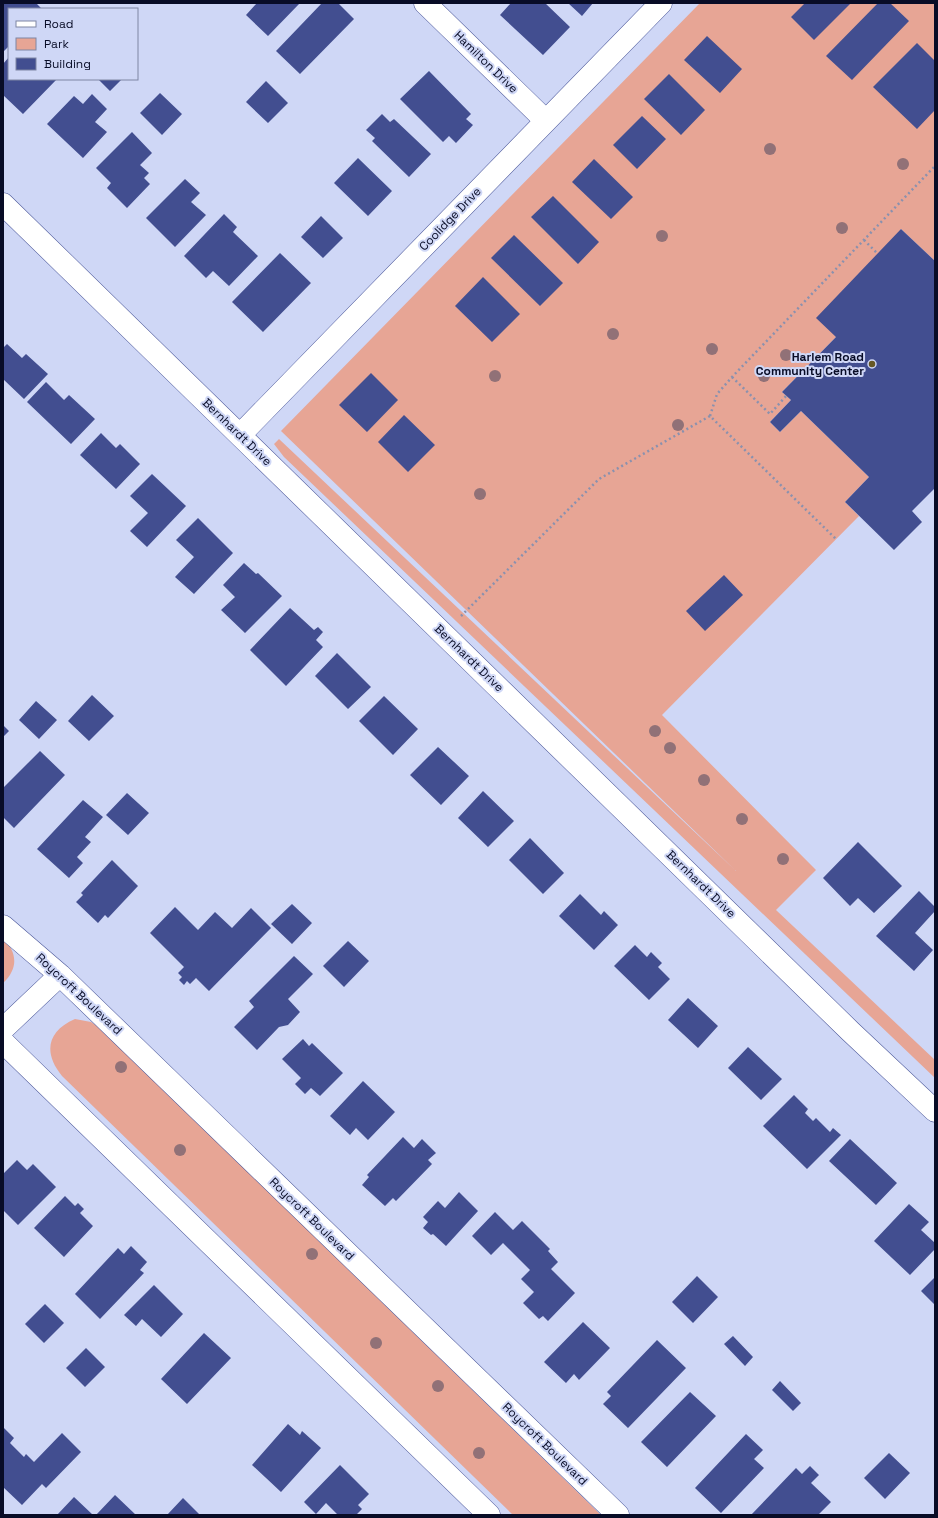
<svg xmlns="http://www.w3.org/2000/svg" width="938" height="1518" font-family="'Space Grotesk',sans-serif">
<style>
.green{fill:#e7a595}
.building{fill:#424e90}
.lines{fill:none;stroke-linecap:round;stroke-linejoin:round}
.minor-casing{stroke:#4a5699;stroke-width:23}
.path{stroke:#8a91ae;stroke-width:2.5;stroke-dasharray:2 3;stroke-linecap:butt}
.minor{stroke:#fff;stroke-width:22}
.tree{fill:#917177}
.poi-dot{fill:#665825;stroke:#cfd7f6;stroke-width:1.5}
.labels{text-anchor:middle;stroke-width:4;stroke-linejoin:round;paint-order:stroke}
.street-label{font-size:12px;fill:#080c26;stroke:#cfd7f6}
.poi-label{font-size:12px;font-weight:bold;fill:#080c26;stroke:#cfd7f6;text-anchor:end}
</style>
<rect width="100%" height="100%" fill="#cfd7f6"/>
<!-- green -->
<path class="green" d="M700,3H935V261L901,229L836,337L782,392L791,400L770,422L780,432L801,411L869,477L845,502L859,516L662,715L816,870L776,910L935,1060V1078L284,457L274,444L279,439L736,871L281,431Z
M3,938C17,952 19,968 3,983Z
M75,1019L91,1022L103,1030L601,1515H513L62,1076C43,1053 47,1031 75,1019Z"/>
<!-- building -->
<path class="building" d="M4,3H36L42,9H9V46L3,52V4Z
M257,3H300L268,36L246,15Z
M322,3H338L354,19L300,74L276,51Z
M511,3H545L570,27L543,55L500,15Z
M568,3H593L582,16Z
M805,3H851L814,40L791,17Z
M878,3H890L909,21L852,80L826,56Z
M707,36L742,69L720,93L684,60Z
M917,43L935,61V110L917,129L873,87Z
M9,57V79H57L23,114L3,95V64Z
M429,71L471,114L466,119L473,125L456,143L449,136L443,142L400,99Z
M669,74L705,110L681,135L644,99Z
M98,79H122L110,91Z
M266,81L288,103L268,123L246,102Z
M160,93L182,114L162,135L140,113Z
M92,94L107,109L95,122L107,132L83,158L47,124L74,96L83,104Z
M382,114L390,122L394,119L431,154L409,177L372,141L375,138L366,130Z
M642,116L666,139L637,169L613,145Z
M132,132L152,153L140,165L149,173L144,178L150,184L127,208L107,188L111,183L96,168Z
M358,158L392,191L368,216L334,183Z
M594,159L633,197L611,219L572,182Z
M185,179L200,193L191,202L206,215L175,247L146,218Z
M553,196L599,242L578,264L531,217Z
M224,214L237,227L233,232L258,256L229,286L213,271L206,278L184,256Z
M321,216L343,238L323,258L301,237Z
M901,229L935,261V488L912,511L922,522L894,550L845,502L869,477L801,411L780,432L770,422L791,400L782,392L836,337L816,318Z
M514,235L563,283L540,306L491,258Z
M280,253L311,283L263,332L232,302Z
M483,277L520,314L492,342L455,306Z
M7,344L22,358L26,354L48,374L24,399L3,379V348Z
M371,373L398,400L367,432L339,405Z
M46,382L64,400L69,395L95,419L71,444L27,402Z
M404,415L435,445L408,472L378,442Z
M101,433L116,448L120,444L140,464L116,489L80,455Z
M152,474L186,506L147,547L130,531L148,513L130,496Z
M198,518L233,553L194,594L175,577L194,557L176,540Z
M244,563L256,574L258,573L282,596L245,633L221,610L235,597L223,585Z
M724,575L743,595L705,631L686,611Z
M290,608L314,630L318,627L323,632L316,640L323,647L286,686L250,650Z
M337,653L371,687L348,709L315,676Z
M92,695L114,716L89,741L68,721Z
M384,696L418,729L393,755L359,721Z
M36,701L57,720L39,739L19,720Z
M3,725L9,731L3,737Z
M438,747L469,776L441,805L410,775Z
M40,751L65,775L14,828L3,817V788Z
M483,791L514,821L488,847L458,818Z
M127,793L149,813L128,835L106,815Z
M83,800L103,817L85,837L91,842L77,857L83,863L69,878L37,849Z
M530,838L564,873L543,894L509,860Z
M858,842L902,886L874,913L858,898L850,906L823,878Z
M112,860L138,886L108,918L105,915L98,923L76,902L83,895L81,893Z
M919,891L935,907V911L915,933L933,950L914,971L876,936Z
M580,894L601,915L604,911L618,925L594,950L559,916Z
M292,904L312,923L292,944L271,924Z
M175,907L198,930L215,912L232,928L251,908L271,928L209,991L196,978L190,984L187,981L184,985L179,980L182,977L178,973L184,967L150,933Z
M348,941L369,961L344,987L323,966Z
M635,945L647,957L651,952L662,963L658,967L670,979L649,1000L614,966Z
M294,956L313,974L288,999L300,1012L288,1025L279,1027L257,1050L234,1027L254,1007L249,1001Z
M688,998L718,1026L698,1048L668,1020Z
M303,1039L309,1046L312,1043L343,1073L320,1096L311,1088L305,1094L295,1084L301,1078L282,1059Z
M748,1047L782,1079L761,1100L728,1068Z
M363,1081L395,1112L368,1140L356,1128L350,1135L330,1116Z
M794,1095L808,1109L805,1113L813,1121L816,1118L830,1132L833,1128L841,1135L807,1169L763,1126Z
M403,1137L414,1148L422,1139L436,1153L428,1160L432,1164L396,1201L393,1198L385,1206L362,1185L369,1177L367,1175Z
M850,1139L897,1183L876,1205L829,1161Z
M17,1160L27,1170L33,1164L56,1187L18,1225L3,1210V1174Z
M459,1192L478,1211L446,1246L433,1234L431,1235L423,1228L428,1222L423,1217L438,1201L445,1208Z
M65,1196L75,1206L78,1203L84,1209L80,1213L93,1226L64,1257L34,1228Z
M909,1204L929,1222L921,1230L935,1243V1249L910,1275L874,1241Z
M495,1212L513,1230L522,1221L550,1249L548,1251L558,1262L551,1269L575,1293L548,1321L543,1316L539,1319L523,1303L534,1292L521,1279L530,1270L503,1243L491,1255L472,1236Z
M131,1246L147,1262L140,1270L144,1273L100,1319L75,1294L118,1248L124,1254Z
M697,1276L718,1297L693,1323L672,1302Z
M935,1277V1305L921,1291Z
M154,1285L183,1314L161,1337L142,1319L136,1326L124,1315Z
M45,1304L64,1323L44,1343L25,1324Z
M583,1322L610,1348L579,1380L574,1374L566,1383L544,1362Z
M204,1333L231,1358L187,1404L161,1379Z
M733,1336L753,1357L745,1366L724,1344Z
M657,1340L686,1368L628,1428L603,1404L611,1396L607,1392Z
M86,1348L105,1367L85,1387L66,1368Z
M780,1381L801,1403L793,1411L772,1390Z
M690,1392L716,1416L667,1467L641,1442Z
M288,1424L300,1435L302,1431L321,1448L281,1492L252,1465Z
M3,1427L14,1438L10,1443L24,1457L26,1454L34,1462L62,1433L81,1452L46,1488L42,1484L22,1505L3,1487Z
M746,1434L763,1450L754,1459L764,1468L721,1513L695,1488Z
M889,1453L910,1473L885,1499L864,1478Z
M340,1465L369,1494L358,1505L362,1509L356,1515H338L326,1503L316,1514L304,1502Z
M810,1466L819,1475L811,1483L831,1502L818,1515H751L796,1468L802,1474Z
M115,1495L136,1515H96Z
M74,1497L93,1515H57Z
M183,1498L200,1515H167Z"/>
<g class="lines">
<!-- minor casing -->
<g class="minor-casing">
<path id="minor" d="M425,3L546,121
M3,204L850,1031L935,1111
M240,435L661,3
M3,926L60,975L618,1515
M3,1029L60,975
M3,1042L489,1515"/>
</g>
<!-- path -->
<path class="path" d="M864,240L878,254
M732,377L770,414L786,396
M710,416L717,394L732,377L935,166
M461,616L599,479L710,416L837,540"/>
<!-- minor -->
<use href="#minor" class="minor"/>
</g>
<!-- trees -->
<g class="tree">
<circle cx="770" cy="149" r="6"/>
<circle cx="903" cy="164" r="6"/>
<circle cx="842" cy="228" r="6"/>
<circle cx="662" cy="236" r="6"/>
<circle cx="613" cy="334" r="6"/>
<circle cx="712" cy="349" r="6"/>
<circle cx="786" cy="355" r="6"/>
<circle cx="495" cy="376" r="6"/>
<circle cx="764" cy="376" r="6"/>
<circle cx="678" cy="425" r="6"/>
<circle cx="480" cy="494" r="6"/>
<circle cx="655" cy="731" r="6"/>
<circle cx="670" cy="748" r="6"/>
<circle cx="704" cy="780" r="6"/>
<circle cx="742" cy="819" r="6"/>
<circle cx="783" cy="859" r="6"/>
<circle cx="121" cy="1067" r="6"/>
<circle cx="180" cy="1150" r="6"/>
<circle cx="312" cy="1254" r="6"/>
<circle cx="376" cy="1343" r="6"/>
<circle cx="438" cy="1386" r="6"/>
<circle cx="479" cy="1453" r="6"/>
</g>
<!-- markers -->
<circle class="poi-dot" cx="872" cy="364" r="4"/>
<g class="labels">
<!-- street labels -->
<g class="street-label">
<text transform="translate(486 62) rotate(44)" y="4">Hamilton Drive</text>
<text transform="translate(450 219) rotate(-46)" y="4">Coolidge Drive</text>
<text transform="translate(237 432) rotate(44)" y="4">Bernhardt Drive</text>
<text transform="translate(469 658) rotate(44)" y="4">Bernhardt Drive</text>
<text transform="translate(701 884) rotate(44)" y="4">Bernhardt Drive</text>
<text transform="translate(79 994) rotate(43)" y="4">Roycroft Boulevard</text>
<text transform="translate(312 1219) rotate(44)" y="4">Roycroft Boulevard</text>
<text transform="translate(545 1444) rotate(44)" y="4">Roycroft Boulevard</text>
</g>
<!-- poi labels -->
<g class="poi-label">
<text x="864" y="361">Harlem Road<tspan x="864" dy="14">Community Center</tspan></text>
</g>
</g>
<!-- border -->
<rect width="938" height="1518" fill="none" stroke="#080c26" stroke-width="8"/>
<!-- legend -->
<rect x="8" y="8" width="130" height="72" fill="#cfd7f6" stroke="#7f86a3"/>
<rect x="16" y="21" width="20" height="6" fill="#ffffff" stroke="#7f86a3"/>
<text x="44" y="28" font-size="12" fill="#080c26">Road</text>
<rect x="16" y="38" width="20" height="12" fill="#e7a595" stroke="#7f86a3"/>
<text x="44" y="48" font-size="12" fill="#080c26">Park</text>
<rect x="16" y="58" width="20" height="12" fill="#424e90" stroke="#7f86a3"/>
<text x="44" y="68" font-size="12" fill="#080c26">Building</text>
</svg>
